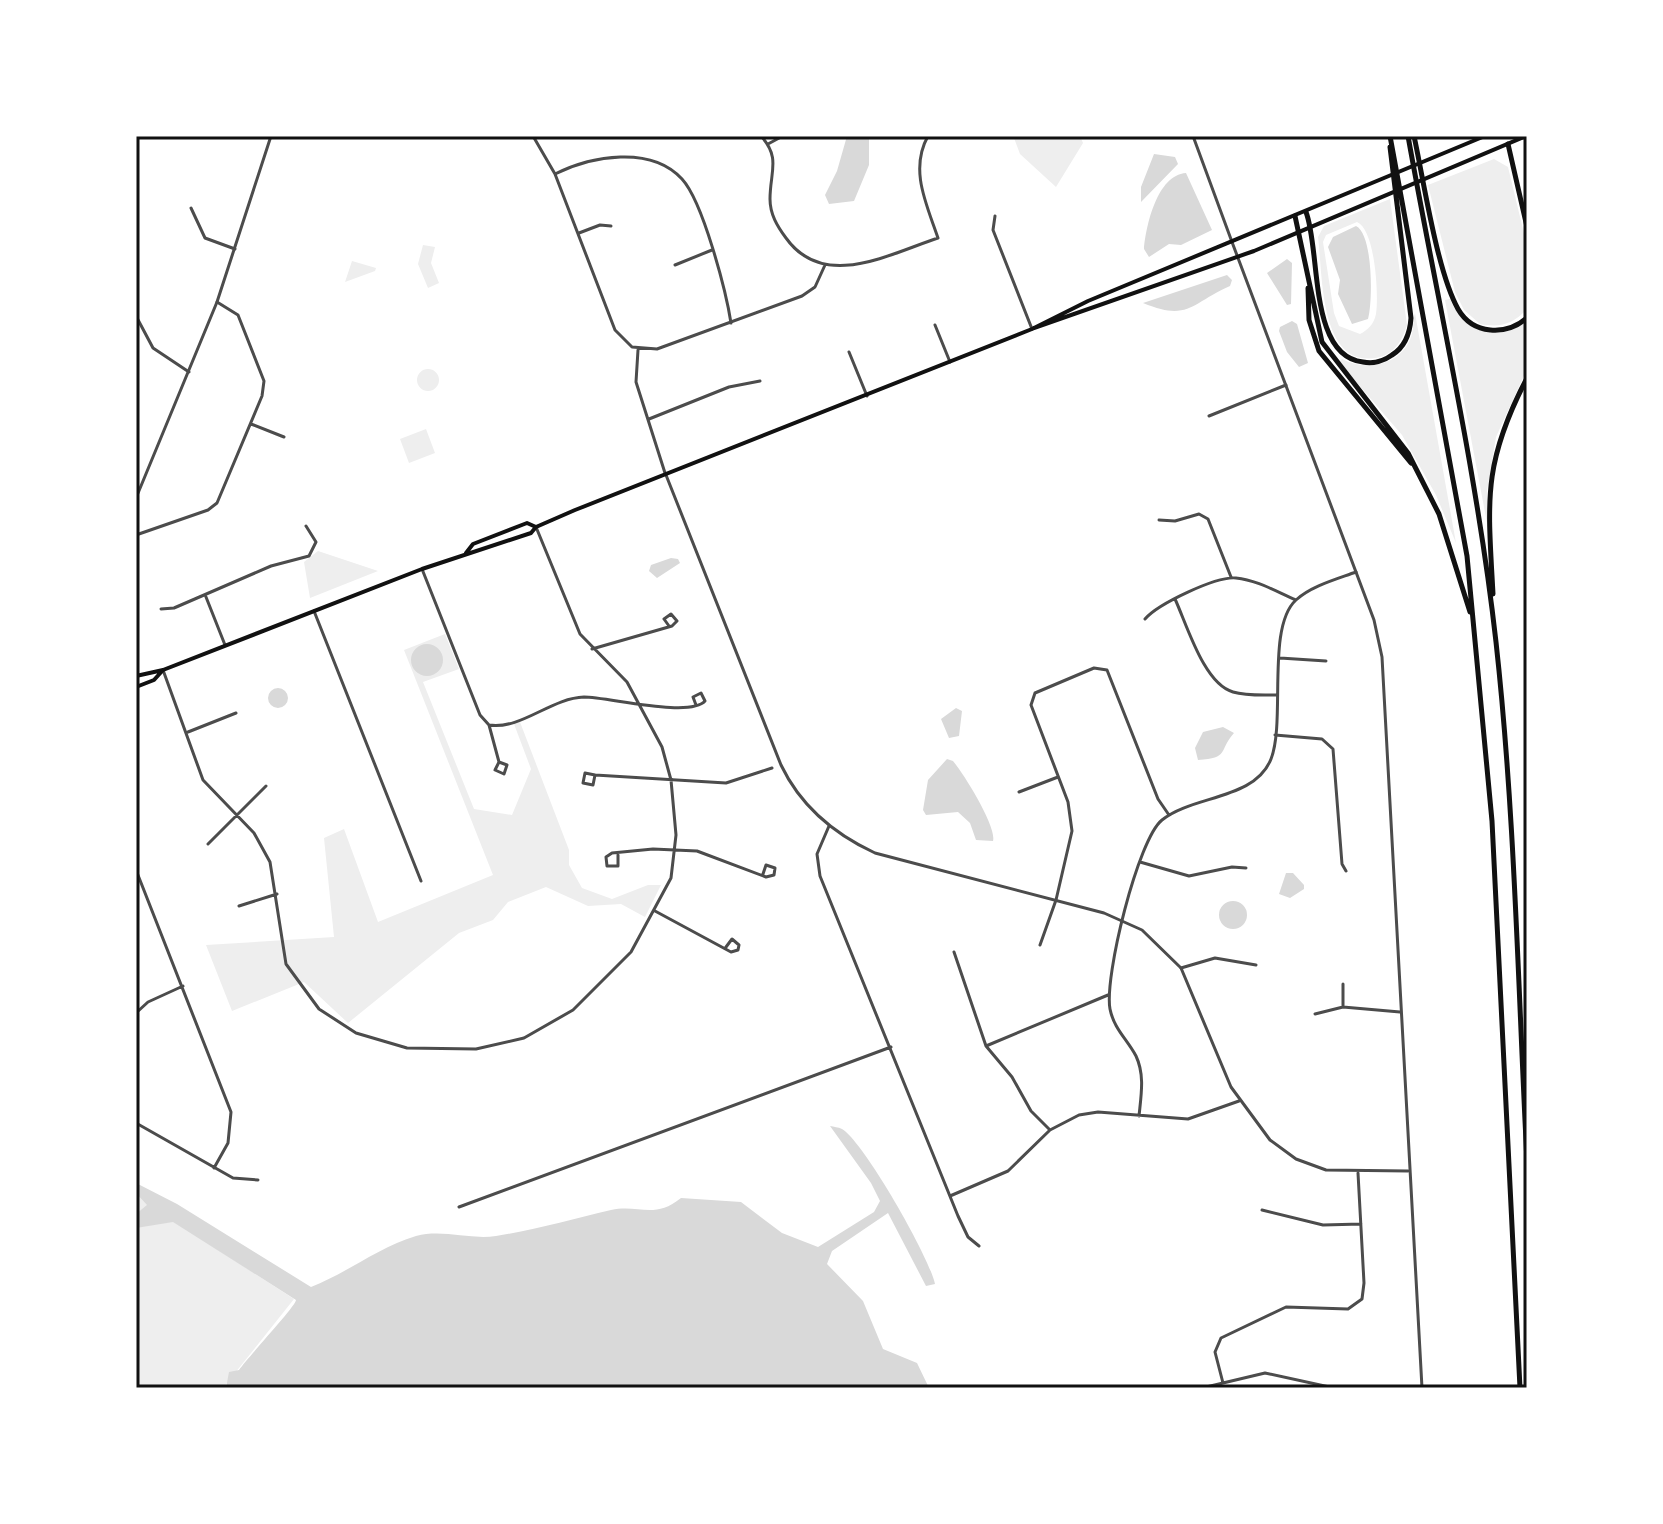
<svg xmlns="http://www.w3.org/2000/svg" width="1663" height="1524" font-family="Jost,sans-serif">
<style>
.green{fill:#eee;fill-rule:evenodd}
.water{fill:#d9d9d9}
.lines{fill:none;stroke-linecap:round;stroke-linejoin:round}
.minor{stroke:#4c4c4c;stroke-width:3}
.tertiary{stroke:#4c4c4c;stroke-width:3}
.secondary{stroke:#111;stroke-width:4}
.motorway{stroke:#111;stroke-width:5}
.neatline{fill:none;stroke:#111;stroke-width:3}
</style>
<rect width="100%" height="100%" fill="#fff"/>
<!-- green -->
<path class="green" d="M1020,136H1080L1083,143L1056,187L1020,154L1014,138Z
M1494,159L1508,167L1527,246V309C1513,324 1501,328 1480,324L1464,310L1455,292L1428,185Z
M1390,199L1407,325C1403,339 1395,353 1380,357C1319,372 1323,275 1318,237L1324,226ZM1357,222C1375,229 1379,295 1376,314C1374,324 1368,330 1360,334L1339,326L1334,313L1323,242L1326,235Z
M423,245L435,247L431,263L439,283L428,288L418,264Z
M352,261L376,268L375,271L345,282Z
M1450,299C1463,332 1498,344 1527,321V369L1496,437L1487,491V523L1445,300Z
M1415,313L1456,543L1436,495L1402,435L1339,362L1342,359C1367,372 1401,365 1411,337C1414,329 1413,319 1415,313Z
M417 380a11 11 0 1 1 22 0a11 11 0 1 1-22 0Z
M426,429L435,453L409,463L400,439Z
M318,551L378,571L310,598L304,562Z
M445,634L459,669L423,682L474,809L512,815L531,769L514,724L520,722L569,850V865L582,888L612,899L648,885H661L645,917L621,904L588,906L546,887L508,902L493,920L459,933L348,1023L304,982L232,1011L206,945L334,937L324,838L344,829L378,922L493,875L404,650Z
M136,1188L156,1201L178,1224L294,1299L223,1388H136Z"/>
<!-- water -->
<path class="water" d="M847,136H869V165L854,201L829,204L825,195L837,171Z
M1154,154L1175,157L1178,164L1141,202V187Z
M1186,173L1212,230L1181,245L1169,244L1149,257L1144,249C1146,226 1157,175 1186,173Z
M1356,226C1373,234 1373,301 1368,319L1352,324L1338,294L1340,280L1328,247L1333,237Z
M1287,259L1292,263L1291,304L1287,305L1267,273Z
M1227,275L1232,280L1230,286C1191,303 1189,322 1143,303Z
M1292,321L1297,324L1308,363L1299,367L1287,352L1279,331L1280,327Z
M671,558L678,559L680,563L657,578L649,571L651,565Z
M411 660a16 16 0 1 1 32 0a16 16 0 1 1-32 0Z
M268 698a10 10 0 1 1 20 0a10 10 0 1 1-20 0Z
M956,708L962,711L959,736L949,738L941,719Z
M1223,727L1234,733C1218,751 1230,758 1198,760L1195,748L1203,732Z
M947,759L953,761C964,774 997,827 993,841L976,840L970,823L958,812L926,815L923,810L928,780Z
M1286,873H1293L1304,885V889L1290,898L1279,894Z
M1219 915a14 14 0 1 1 28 0a14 14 0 1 1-28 0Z
M830,1126C834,1127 838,1127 842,1129C864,1142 930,1258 935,1284L926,1286L888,1213L832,1251L827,1264L863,1301L883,1349L917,1363L929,1388H226L229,1372L239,1370C248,1357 296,1306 296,1300L173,1222L136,1228V1214L147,1205L136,1193V1183L177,1204L311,1287C347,1273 379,1247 416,1236C443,1229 470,1240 496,1236C534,1230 573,1219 611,1210C639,1204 654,1220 681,1198L741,1202L782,1233L818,1247L874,1212L880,1201L871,1183Z"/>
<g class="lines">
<!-- minor -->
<path class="minor" d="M533,136L555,174L615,330L632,347L657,349L802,296L815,287L825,265
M761,136C781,158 770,172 770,199C770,214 777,226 786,238C824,291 889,254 938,238C927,205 909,170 928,136
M1193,136L1232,242
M768,144L781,137
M555,174C591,156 651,145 682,179C703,202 726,291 731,323
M191,208L205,238L235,249
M995,216L993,230L1032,329
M579,233L600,225L611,226
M675,265L712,250
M136,316L153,348L189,372
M935,325L950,362
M638,350L636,382L665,473
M849,352L867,396
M1209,416L1286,385
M649,419L729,387L760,381
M251,424L284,437
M1159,520L1175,521L1199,514L1208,519L1231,577
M136,535L208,510L217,503L262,396L264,381L238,315L217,302
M422,569L480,715L489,725L499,762L507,765L504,774L495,770L499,762
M206,597L225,645
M1175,599C1187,625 1204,684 1233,692C1246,696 1262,695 1276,695
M161,609L174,608L271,566L309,556L316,542L306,526
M314,611L421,881
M1145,619C1158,604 1216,576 1236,578C1257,580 1277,592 1296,600
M592,649L672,626L677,621L671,614L664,619L669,626
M1280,658L1326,661
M163,670L203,780L254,833L270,862L286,964L319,1009L356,1033L407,1048L476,1049L524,1038L573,1010L631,952L671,878L676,835L671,780L662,747L627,682L580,634L536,527
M489,725C521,730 551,698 584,697C608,697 690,718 705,701L701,693L693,697L696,705
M188,732L236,713
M1275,735L1322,739L1333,749L1342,864L1346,871
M595,775L585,773L583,783L593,785L595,775L726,783L772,768
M1019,792L1058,777
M829,826L817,854L820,876L958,1216L968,1237L979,1246
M208,844L266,786
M618,855V866H607L606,857L612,853L653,849L697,851L766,877L774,875L775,868L766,865L763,874
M1140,862L1189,876L1232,867L1246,868
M136,870L231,1112L228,1143L214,1168
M239,906L277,894
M655,911L731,952L738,950L739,945L732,939L726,947
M1040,945L1056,900L1072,831L1068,802L1031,705L1035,693L1094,668L1107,670L1158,799L1169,815
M954,952L986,1046L1012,1077L1031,1111L1050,1130
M1181,968L1215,958L1256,965
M1343,1007V984
M136,1013L148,1002L183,986
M1315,1014L1343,1007L1400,1012
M986,1046L1108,995
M1139,1116C1141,1096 1145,1075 1136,1056C1127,1039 1114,1029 1110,1009C1104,977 1138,839 1162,820C1193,795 1255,800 1271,759C1286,721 1266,627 1296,600C1311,586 1337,579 1356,572
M136,1123L233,1178L258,1180
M950,1196L1008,1171L1050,1130L1079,1115L1098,1112L1188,1119L1239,1101
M459,1207L891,1047
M1262,1210L1323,1225L1361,1224
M1223,1383L1215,1352L1221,1338L1286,1307L1348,1309L1362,1299L1364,1283L1358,1173
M1202,1388L1265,1373L1334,1388"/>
<!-- tertiary -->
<path class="tertiary" d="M1232,242L1374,620L1382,657L1422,1388
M666,475L781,765C801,807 834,834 875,853L1104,913L1142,930L1181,968L1231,1087L1270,1140L1296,1159L1326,1170L1408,1171
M136,498L217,302L271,136"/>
<!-- secondary -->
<path class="secondary" d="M1034,328L1254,251L1526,136
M466,553L473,544L527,523L536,527
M136,676L163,670L422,569L531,533L536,527L575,510L1032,329L1088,301L1485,136
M136,687L154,680L163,670"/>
<!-- motorway -->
<path class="motorway" d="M1390,136L1467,556L1492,821L1520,1388
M1408,136C1438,304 1477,472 1496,642C1515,814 1518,988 1527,1161
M1414,136C1424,182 1437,271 1458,309C1473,335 1506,336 1527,318
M1508,144L1527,227
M1306,212C1321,251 1308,356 1363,362C1373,364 1384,361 1392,355C1405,347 1410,333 1411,318L1390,147
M1295,216L1322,342L1408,453L1439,514L1470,612
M1308,288L1309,320L1319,351L1411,463
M1493,594C1488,501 1482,464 1527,378"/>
</g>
<!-- border -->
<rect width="1663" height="1524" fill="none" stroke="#ffffff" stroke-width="276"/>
<rect x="138" y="138" width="1387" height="1248" class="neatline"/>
</svg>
